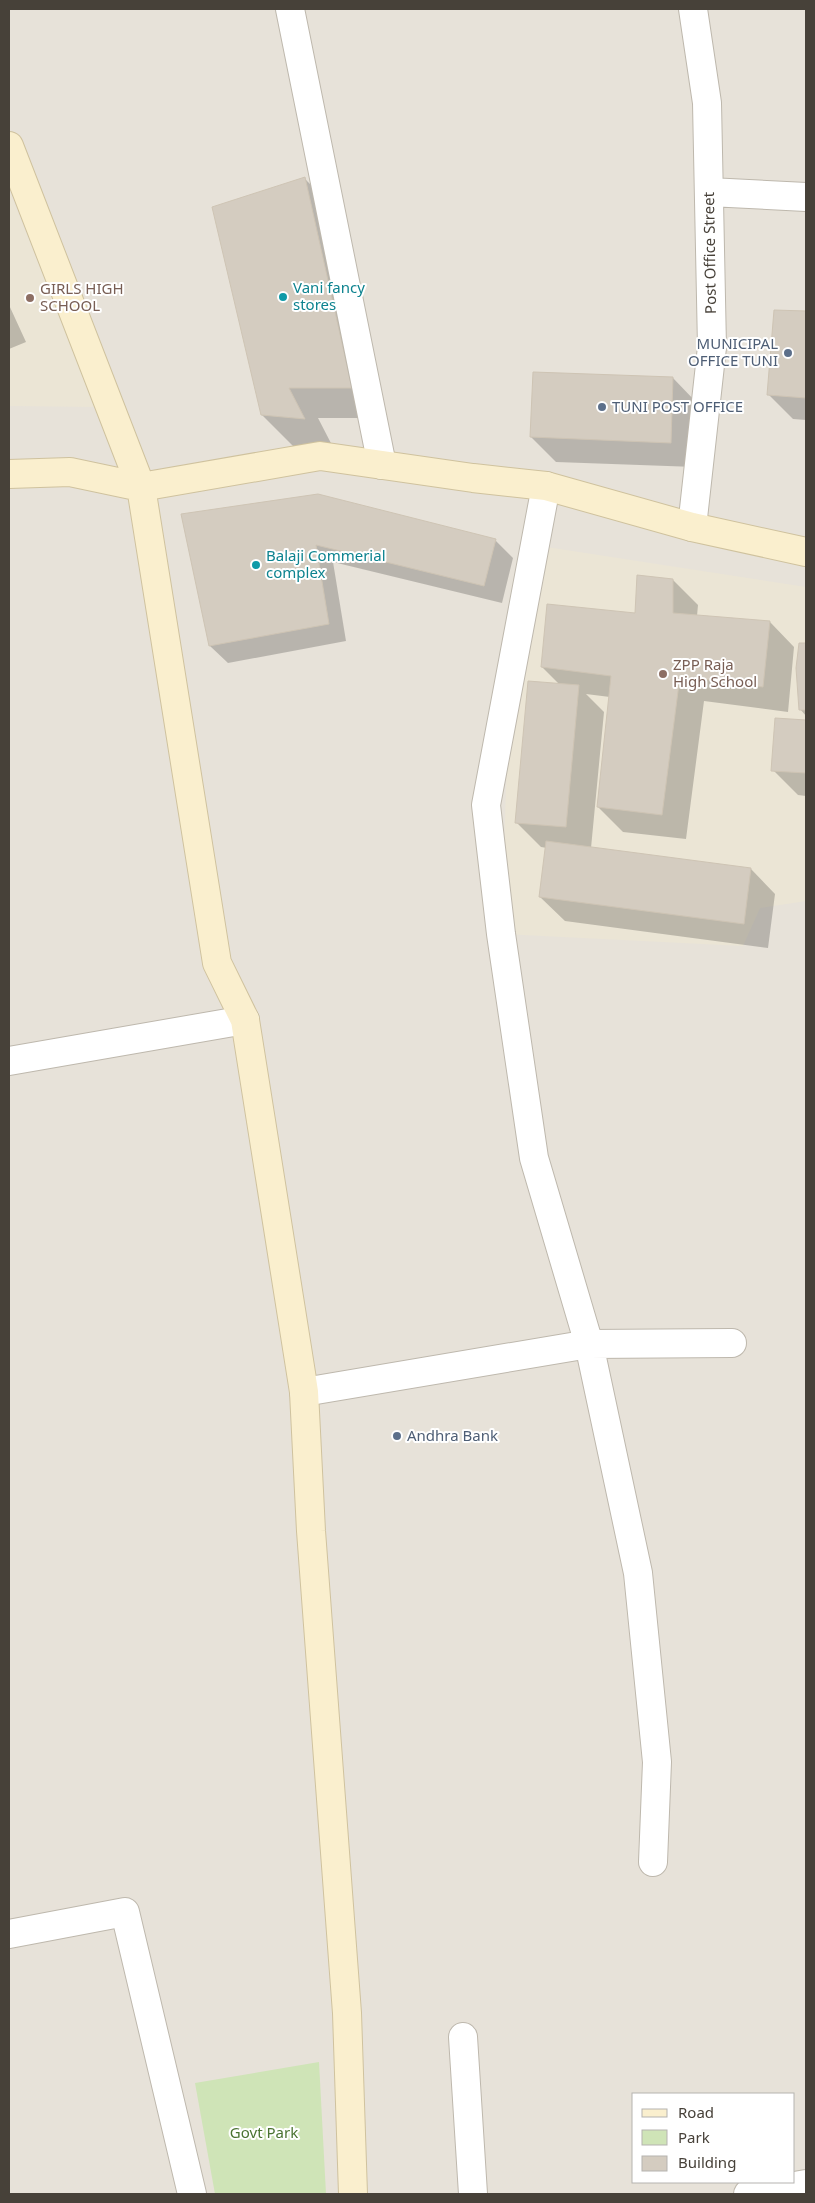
<svg xmlns="http://www.w3.org/2000/svg" width="815" height="2203" font-family="'Noto Sans',sans-serif">
<style>
.residential{fill:#e7e2d9;fill-rule:evenodd}
.education{fill:#ebe5d5}
.green{fill:#cfe4b7}
.shadow{fill:#0003}
.building{fill:#d4ccc0;stroke:#cec4b4}
.lines{fill:none;stroke-linecap:round;stroke-linejoin:round}
.street-casing{stroke:#beb8ad;stroke-width:30}
.secondary-casing{stroke:#cfc29e;stroke-width:30}
.street{stroke:#fff;stroke-width:28}
.secondary{stroke:#faefce;stroke-width:28}
.culture-dot{fill:#0f9aa8;stroke:#fff;stroke-width:2}
.education-dot{fill:#8d6e63;stroke:#fff;stroke-width:2}
.service-dot{fill:#5c6f8a;stroke:#fff;stroke-width:2}
.labels{text-anchor:middle;stroke-width:4;stroke-linejoin:round;paint-order:stroke}
.street-label{font-size:15px;fill:#474139;stroke:#fff}
.culture-label{font-size:15px;fill:#0d838f;stroke:#fff;text-anchor:start}
.education-label{font-size:15px;fill:#785e54;stroke:#fff;text-anchor:start}
.service-label{font-size:15px;fill:#4e5e75;stroke:#fff;text-anchor:start}
.park-label{font-size:15px;fill:#4a7331;stroke:#fff}
</style>
<rect width="100%" height="100%" fill="#f3f1ea"/>
<!-- residential -->
<path class="residential" d="M9,9H806V2194H9ZM634,2094H794V2182H634Z"/>
<!-- education -->
<path class="education" d="M9,190L96,407L9,406Z
M540,546L806,587V901L760,908L743,946L501,934L507,761Z"/>
<!-- green -->
<path class="green" d="M319,2062L326,2194H215L195,2083Z"/>
<!-- shadow -->
<path class="shadow" d="M305,179L335,209L382,418H318L334,449L293,446L262,415Z
M9,305L26,342L9,349Z
M775,311L806,313V420L793,419L768,394Z
M673,378L697,403L695,467L556,462L531,437Z
M317,495L496,541L513,558L502,603L333,562L346,641L228,663L210,646Z
M673,580L698,605L697,616L770,622L794,647L788,712L704,701L686,839L623,832L598,807L610,697L586,694L604,712L591,848L751,869L775,894L768,948L565,921L540,897L547,848L541,847L516,822L560,685L542,667L636,614Z
M800,644H806V716L800,709Z
M776,719L806,721V796L798,795L773,770Z"/>
<!-- building -->
<path class="building" d="M305,177L352,388H289L305,419L261,415L212,207Z
M774,310L806,311V398L767,395Z
M533,372L673,377L671,443L530,437Z
M318,494L496,539L484,586L316,545L329,624L209,646L181,514Z
M637,575L673,579V613L770,621L763,687L680,676L662,815L597,807L611,676L541,667L547,604L635,613Z
M799,643H806V710H799L796,668Z
M528,681L579,685L566,827L515,823Z
M775,718L806,720V773L771,771Z
M546,841L751,868L744,924L539,897Z"/>
<g class="lines">
<!-- street casing -->
<g class="street-casing">
<path id="street" d="M290,9L382,465
M709,192L806,197
M546,486L486,805L501,934L534,1158L589,1344L732,1343
M692,527L712,347L707,103L693,9
M9,1061L245,1020
M304,1392L589,1344L638,1573L657,1762L653,1862
M9,1934L125,1912L192,2194
M463,2037L473,2194
M748,2194L806,2184"/>
</g>
<!-- secondary casing -->
<g class="secondary-casing">
<path id="secondary" d="M9,146L141,487L217,963L245,1020L304,1392L311,1531L347,2013L353,2194
M9,474L70,472L141,487L320,456L473,478L546,486L692,527L806,552"/>
</g>
<!-- street -->
<use href="#street" class="street"/>
<!-- secondary -->
<use href="#secondary" class="secondary"/>
</g>
<!-- markers -->
<g class="culture-dot">
<circle cx="283" cy="297" r="5"/>
<circle cx="256" cy="565" r="5"/>
</g>
<g class="education-dot">
<circle cx="30" cy="298" r="5"/>
<circle cx="663" cy="674" r="5"/>
</g>
<g class="service-dot">
<circle cx="788" cy="353" r="5"/>
<circle cx="602" cy="407" r="5"/>
<circle cx="397" cy="1436" r="5"/>
</g>
<g class="labels">
<!-- street labels -->
<g class="street-label">
<text transform="translate(710 253) rotate(-91)" y="5">Post Office Street</text>
</g>
<!-- culture labels -->
<g class="culture-label">
<text x="293" y="293">Vani fancy<tspan x="293" dy="17">stores</tspan></text>
<text x="266" y="561">Balaji Commerial<tspan x="266" dy="17">complex</tspan></text>
</g>
<!-- education labels -->
<g class="education-label">
<text x="40" y="294">GIRLS HIGH<tspan x="40" dy="17">SCHOOL</tspan></text>
<text x="673" y="670">ZPP Raja<tspan x="673" dy="17">High School</tspan></text>
</g>
<!-- service labels -->
<g class="service-label">
<text x="778" y="349" text-anchor="end">MUNICIPAL<tspan x="778" dy="17">OFFICE TUNI</tspan></text>
<text x="612" y="412">TUNI POST OFFICE</text>
<text x="407" y="1441">Andhra Bank</text>
</g>
<!-- park labels -->
<g class="park-label">
<text x="264" y="2138">Govt Park</text>
</g>
</g>
<!-- border -->
<rect width="815" height="2203" fill="none" stroke="#474139" stroke-width="20"/>
<!-- legend -->
<rect x="632" y="2093" width="162" height="90" fill="#ffffff" stroke="#b5b3b0"/>
<rect x="642" y="2109" width="25" height="8" fill="#faefce" stroke="#b5b3b0"/>
<text x="678" y="2118" font-size="15" fill="#474139">Road</text>
<rect x="642" y="2130" width="25" height="15" fill="#cfe4b7" stroke="#b5b3b0"/>
<text x="678" y="2143" font-size="15" fill="#474139">Park</text>
<rect x="642" y="2156" width="25" height="15" fill="#d4ccc0" stroke="#b5b3b0"/>
<text x="678" y="2168" font-size="15" fill="#474139">Building</text>
</svg>
